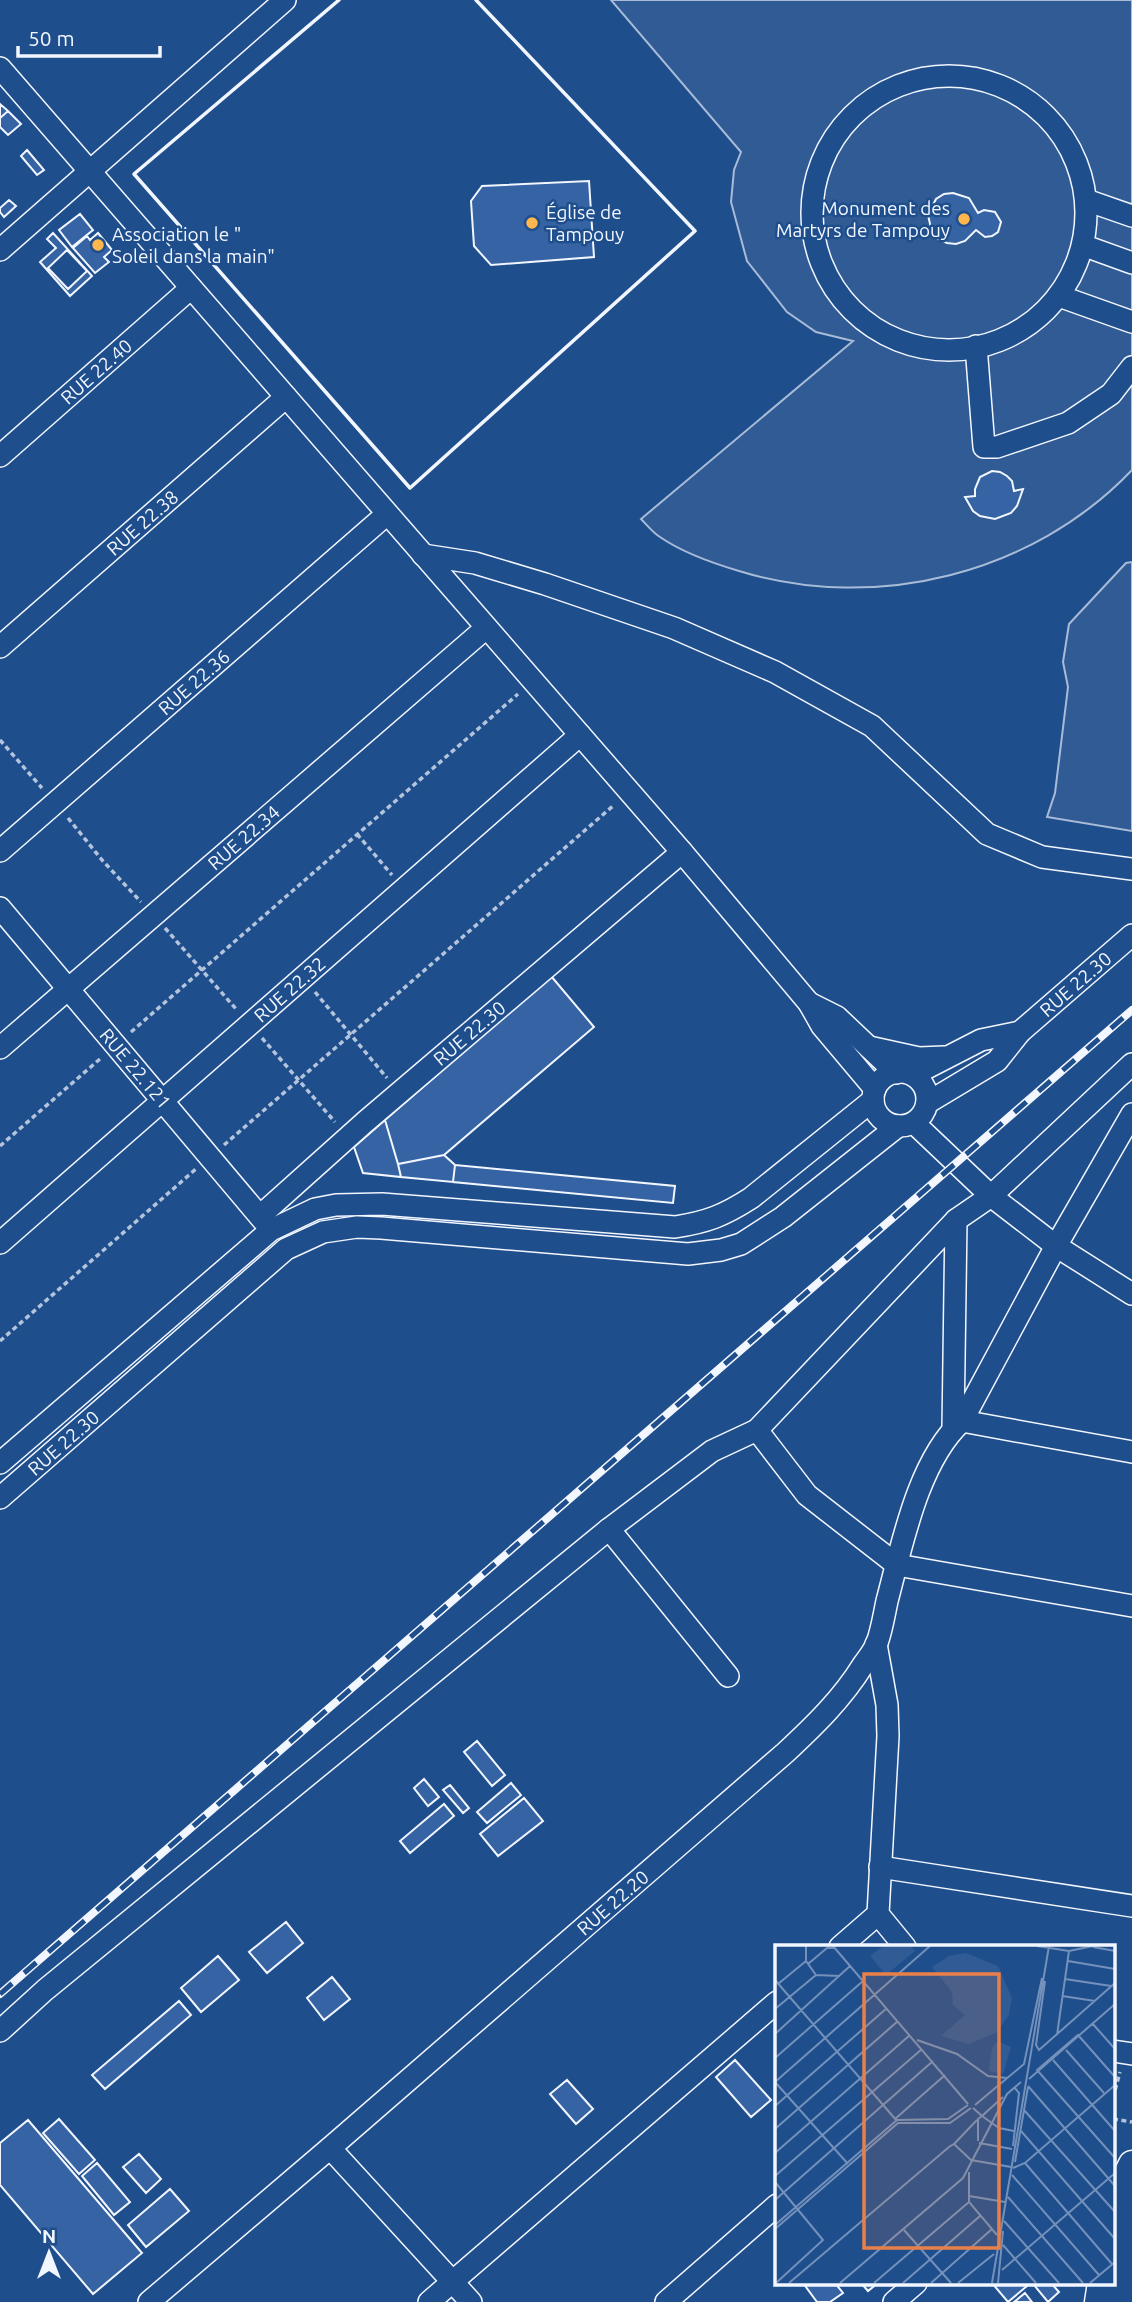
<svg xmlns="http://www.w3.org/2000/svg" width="1132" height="2302" font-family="Ubuntu,sans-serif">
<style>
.green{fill:#305b95;stroke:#a8bbd7;stroke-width:2}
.building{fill:#3563a3;stroke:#f2f6ff;stroke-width:2;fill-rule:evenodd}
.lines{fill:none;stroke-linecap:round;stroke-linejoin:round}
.minor-casing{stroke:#f2f6ff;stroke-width:24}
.major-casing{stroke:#f2f6ff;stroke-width:29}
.path{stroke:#b3c4dc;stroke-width:3.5;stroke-dasharray:5 3.5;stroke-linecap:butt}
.minor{stroke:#1f4e8c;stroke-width:21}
.major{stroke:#1f4e8c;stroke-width:26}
.rail-casing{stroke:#f2f6ff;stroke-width:8}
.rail{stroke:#1f4e8c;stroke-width:5;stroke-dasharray:16;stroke-linecap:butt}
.wall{stroke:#f2f6ff;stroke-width:3.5}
.poi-dot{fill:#ffb74d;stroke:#1f4e8c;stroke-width:2.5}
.labels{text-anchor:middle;stroke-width:5;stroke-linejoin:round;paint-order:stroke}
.poi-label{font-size:19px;fill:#f2f6ff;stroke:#1f4e8c;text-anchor:start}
.street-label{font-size:19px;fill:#f2f6ff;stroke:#1f4e8c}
.inset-road{fill:none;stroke:#7391ba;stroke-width:2}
.view{fill:#ea8049;fill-opacity:0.15;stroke:#ea8049;stroke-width:3.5}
.inset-edge{fill:none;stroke:#f2f6ff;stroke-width:3.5}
</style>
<rect width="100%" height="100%" fill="#1f4e8c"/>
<!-- green -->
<path class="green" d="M611,0H1132V470C1033,574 876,613 739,571C712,563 683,553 660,537C653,533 647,525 641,519L853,341L816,332L787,312L747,261L731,202L734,170L741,152Z
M1132,562V831L1047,817L1055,793L1068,687L1063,662L1069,624L1126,563Z"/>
<!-- building -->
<path class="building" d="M0,104L8,111L0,118Z
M8,111L21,124L8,135L0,127V118Z
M27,150L44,170L37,175L21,156Z
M589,181L594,257L491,265L474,246L471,201L482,186Z
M953,193L969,198L978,213L984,210L995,212L1001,222L998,232L992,236L985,237L976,230L965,241L956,244L947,243L938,239L932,233L928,215L936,199L944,194Z
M9,200L16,206L4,217L0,212V208Z
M80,214L93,230L72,247L59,230Z
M53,233L92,276L70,296L40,262L56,248L47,239ZM67,250L87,271L68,289L48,268Z
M98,233L112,250L104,257L109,262L95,273L73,248L87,236L90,240Z
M992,471L1000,472L1007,476L1012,481L1014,491L1023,489L1017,506L1011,513L995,519L980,516L973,511L965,497L975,496V489L980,477Z
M551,976L594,1027L444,1155L398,1164L385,1120Z
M385,1120L398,1164L401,1177L363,1173L354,1147Z
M444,1155L455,1165L453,1182L401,1177L398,1164Z
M455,1165L675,1186L673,1203L453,1182Z
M477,1741L505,1775L492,1786L464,1752Z
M424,1779L439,1797L428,1806L414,1788Z
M511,1783L521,1795L487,1823L477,1812Z
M450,1785L469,1808L463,1813L443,1790Z
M524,1798L543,1821L498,1856L480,1834Z
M444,1804L454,1816L410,1853L400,1841Z
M286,1922L303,1943L267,1973L249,1952Z
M218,1956L239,1980L201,2012L181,1988Z
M332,1977L350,1999L324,2020L307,1998Z
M179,2001L191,2015L105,2089L92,2075Z
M735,2060L771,2100L751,2117L716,2077Z
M567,2080L593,2109L576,2124L550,2094Z
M59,2119L95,2160L79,2174L43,2133Z
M28,2120L142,2253L93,2294L0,2185V2143Z
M139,2154L161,2179L146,2193L123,2167Z
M97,2163L130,2202L114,2215L82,2176Z
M170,2189L189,2211L146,2247L128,2225Z
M803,2283H835L843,2293L830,2302H817Z
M861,2283H878L868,2291Z
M992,2283H1024L1027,2286L1008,2302Z
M1037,2283H1051L1059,2292L1048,2302L1034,2285Z
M1025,2293L1032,2302H1014Z"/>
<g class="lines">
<!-- minor casing -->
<g class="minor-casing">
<g id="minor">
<path d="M0,68L682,852L809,1003L822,1026L875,1089"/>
<circle cx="949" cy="213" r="137"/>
<path d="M1086,200L1132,216"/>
<path d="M1085,246L1132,263"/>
<path d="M0,250L285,0"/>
<path d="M1059,296L1132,322"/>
<path d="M976,346L984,447H997L1068,423L1111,394L1132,367"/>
<path id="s1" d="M0,456L191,288"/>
<path d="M423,555L475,563L545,584L674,628L775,672L872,726L987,834L1042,857L1132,869"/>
<path id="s2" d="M0,647L286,397"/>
<path id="s3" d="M0,851L387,514"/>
<path id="s4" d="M0,908C89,1014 179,1119 267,1225"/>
<path d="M809,1003L837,1017L896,1073"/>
<path d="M869,1047L919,1058L944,1057"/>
<path id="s5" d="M0,1048L486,628"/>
<path d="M1132,1064L991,1196L1056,1246L1132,1294"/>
<circle cx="900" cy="1099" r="27"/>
<path d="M913,1075L981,1040L1020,1032"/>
<path id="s6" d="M927,1103L997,1061L1020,1032L1132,935"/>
<path d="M914,1123L991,1196L956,1220L953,1429"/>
<path id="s7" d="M260,1216L365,1122L682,852"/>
<path id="s8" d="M0,1243L580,735"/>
<path d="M962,1421L1132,1452"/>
<path d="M757,1430L956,1220"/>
<path d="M0,1463L271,1230L315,1209L336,1205L382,1204L675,1227C707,1222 723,1216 751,1198L873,1100"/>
<path id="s9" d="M0,1498L286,1249L323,1232L357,1227L381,1228L688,1254L721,1250L741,1244L783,1217L898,1126"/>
<path d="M609,1529L728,1676"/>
<path d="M876,1644L887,1705L888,1736L878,1914L905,1947"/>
<path d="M880,1867L1132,1906"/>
<path d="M840,1947L878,1914"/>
<path d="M0,2031L45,1990L609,1529L712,1451L757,1430L807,1495L897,1565L1132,1606"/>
<path d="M1113,2051L1132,2054"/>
<path d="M330,2148L471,2302"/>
<path id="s10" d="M149,2302L330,2148L785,1753C814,1726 842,1699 863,1665C868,1658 874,1651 877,1643C882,1629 884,1615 887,1601C902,1545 918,1461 962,1421L1056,1246L1132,1114"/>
<path d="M429,2302L777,2002"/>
<path d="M666,2302L777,2205"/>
<path d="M894,2302L916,2283"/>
</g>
</g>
<!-- major casing -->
<g class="major-casing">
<path id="major" d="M1114,2218L1118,2192L1132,2164
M1098,2302L1101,2283
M1122,2302L1132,2200"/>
</g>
<!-- path -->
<path class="path" d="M0,740L42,788
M68,818L102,860L141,902
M357,834L392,875
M165,928L236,1009
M315,992L387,1078
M131,1032L518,694
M262,1038L335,1122
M224,1145L614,805
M0,1146L101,1058
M0,1341L197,1168
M1113,2098L1120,2072
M1113,2119L1132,2122"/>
<!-- minor -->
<use href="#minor" class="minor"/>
<!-- major -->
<use href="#major" class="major"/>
<!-- rail casing -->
<g class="rail-casing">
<path id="rail" d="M0,1994L1132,1010"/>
</g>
<!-- rail -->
<use href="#rail" class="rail"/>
<!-- wall -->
<path class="wall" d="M339,0L134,174L410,488L695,231L476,0"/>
</g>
<!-- markers -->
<g class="poi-dot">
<circle cx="964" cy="219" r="7"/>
<circle cx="532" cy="223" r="7"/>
<circle cx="98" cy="245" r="7"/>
</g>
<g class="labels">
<!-- poi labels -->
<g class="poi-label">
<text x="950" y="215" text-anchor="end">Monument des<tspan x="950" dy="22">Martyrs de Tampouy</tspan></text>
<text x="546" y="219">Église de<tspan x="546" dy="22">Tampouy</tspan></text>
<text x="112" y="241">Association le "<tspan x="112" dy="22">Soleil dans la main"</tspan></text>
</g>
<!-- street labels -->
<g class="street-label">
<text dy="7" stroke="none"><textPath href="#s1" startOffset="128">RUE 22.40</textPath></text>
<text dy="7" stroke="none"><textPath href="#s2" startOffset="189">RUE 22.38</textPath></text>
<text dy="7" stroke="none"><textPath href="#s3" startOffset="257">RUE 22.36</textPath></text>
<text dy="7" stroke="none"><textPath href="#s5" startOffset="322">RUE 22.34</textPath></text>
<text dy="7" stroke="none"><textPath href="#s6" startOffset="192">RUE 22.30</textPath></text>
<text dy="7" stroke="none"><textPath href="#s8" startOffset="385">RUE 22.32</textPath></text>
<text dy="7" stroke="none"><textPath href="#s7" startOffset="278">RUE 22.30</textPath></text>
<text dy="7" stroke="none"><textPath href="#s4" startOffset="210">RUE 22.121</textPath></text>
<text dy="7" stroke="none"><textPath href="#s9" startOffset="84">RUE 22.30</textPath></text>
<text dy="7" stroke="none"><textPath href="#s10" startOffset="612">RUE 22.20</textPath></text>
</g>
</g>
<!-- overview -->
<g transform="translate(775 1945)">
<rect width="340" height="340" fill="#1f4e8c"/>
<path d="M108,1H136L140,6L111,30L95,11ZM191,8L223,21L237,53L234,70L222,87L194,99L166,91L190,70L178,60L177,47L157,22L174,11ZM223,96L236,102L228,129L214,126L217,103Z" fill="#305b95"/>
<path class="inset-road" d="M31,1V16L41,30L65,31M58,1L193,159M262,1L294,6L318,1M318,2L340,6M293,16L340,24M33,19L52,3H60M290,34L336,41M0,35L122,176M270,36L261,100L264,105L340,38M3,39L31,16M287,51L320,56M0,64L41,30M317,78L340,104M0,89L75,21M282,90L294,6M142,95L182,109L213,131L232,133M291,105L329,148M0,113L88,36M278,115L340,186M340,132L303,90L262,125L340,213M254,134L340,59M0,137L155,1M0,137L73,219M253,141L340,241M228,152L207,171L224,183L239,186M200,160L249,119L267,33M0,161L112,63M198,163L207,171L203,174V196M249,165L340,267M120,174L170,130M0,184L123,76M246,186L340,294M204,198L237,204M179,199L202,175M238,201L244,148L239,142M0,208L135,90M240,217L253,142M250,218L337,319M238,223L250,218L340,140M194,227V257L222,290M237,230L324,330M0,231L147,104M0,237L48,295L1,338M194,251L230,257M233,252L308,338M0,255L158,116M229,276L284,338M0,280L122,175L173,174L193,160M0,284L123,178H175L196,163M129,285L176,338M228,300L261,338M227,325L340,228M14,338L174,202L179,199L196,215L236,222M65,338L188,233L232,149L246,137M99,338L194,257M128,338L205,271M156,338L217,284M183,338L219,309M217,338L274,1M223,338L228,286M315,338L340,317"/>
<path class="view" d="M89,29H224V303H89Z"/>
<rect width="340" height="340" class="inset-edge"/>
</g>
<!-- north arrow -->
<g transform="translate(49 2253)" stroke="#1f4e8c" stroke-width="5" paint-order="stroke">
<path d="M0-5L12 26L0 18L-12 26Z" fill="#f2f6ff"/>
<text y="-10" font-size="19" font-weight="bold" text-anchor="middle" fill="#f2f6ff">N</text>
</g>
<!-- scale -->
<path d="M18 46v10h142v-10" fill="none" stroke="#f2f6ff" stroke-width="3.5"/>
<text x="28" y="46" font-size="21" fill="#f2f6ff" stroke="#1f4e8c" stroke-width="5" paint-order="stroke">50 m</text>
</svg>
